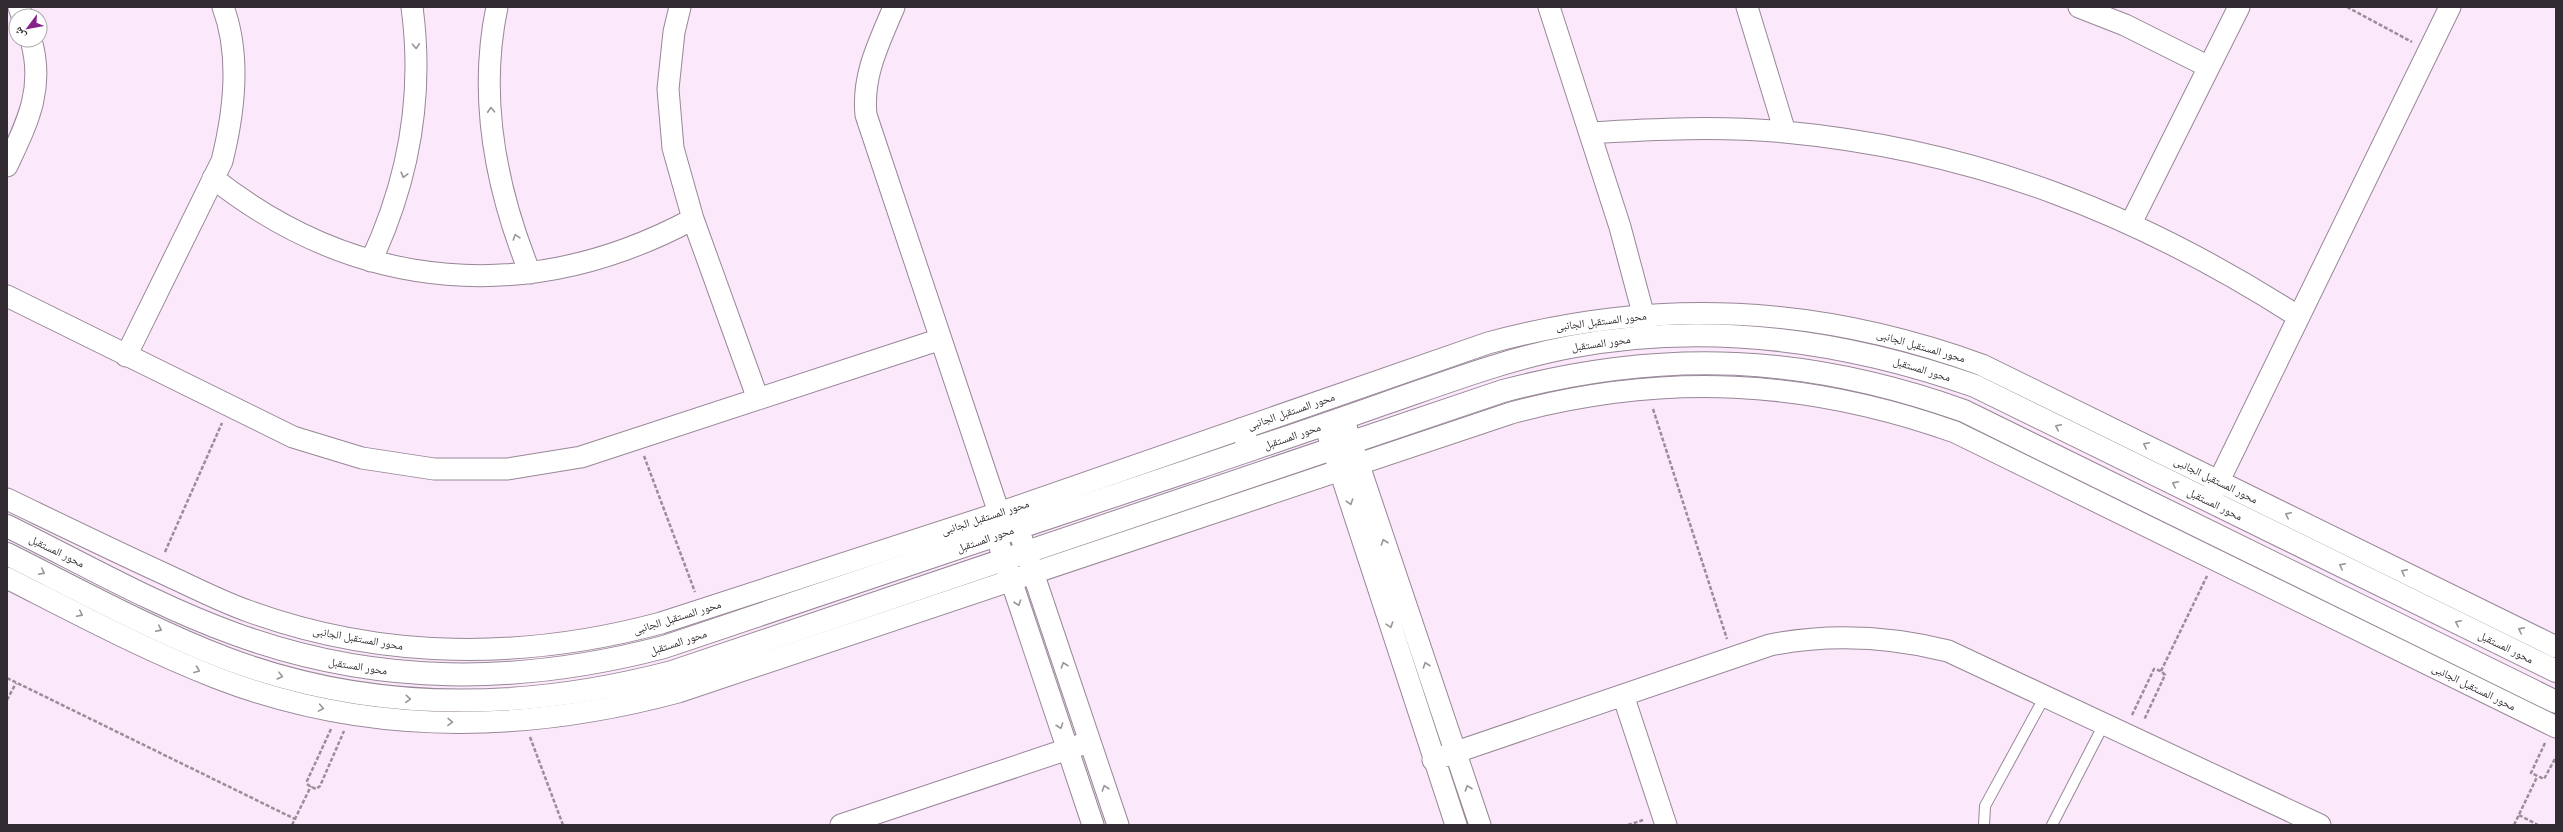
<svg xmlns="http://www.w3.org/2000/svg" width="2563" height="832" font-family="Arial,'Noto Naskh Arabic',sans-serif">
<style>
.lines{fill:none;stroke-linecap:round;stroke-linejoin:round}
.service-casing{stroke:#978797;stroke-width:12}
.minor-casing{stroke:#978797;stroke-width:23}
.tertiary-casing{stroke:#978797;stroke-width:24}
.path{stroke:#9b8d9a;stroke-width:2.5;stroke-dasharray:4 2;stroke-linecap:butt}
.service{stroke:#fff;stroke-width:10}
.minor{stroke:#fff;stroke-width:21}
.tertiary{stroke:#fff;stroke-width:22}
.oneway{stroke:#989598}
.labels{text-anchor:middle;stroke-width:4;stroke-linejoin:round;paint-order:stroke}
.street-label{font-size:11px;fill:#322b32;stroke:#fff}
</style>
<rect width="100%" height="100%" fill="#fbe8fa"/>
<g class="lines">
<!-- service casing -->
<g class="service-casing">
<path id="service" d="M1984,825L1985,806L2045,696
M2052,825L2104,724"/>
</g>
<!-- minor casing -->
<g class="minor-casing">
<path id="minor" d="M19,7L22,16
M497,7C478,97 496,189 530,273
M680,7L674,32L668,89L673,148L693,219L758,399
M894,7C879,43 862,75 866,115L999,513
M1549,7L1620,227L1647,328
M1747,7L1785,132
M2079,7L2125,25L2209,67
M1590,133C1655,129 1720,126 1785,132C1977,150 2138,214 2299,317
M7,166C27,123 45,89 31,40
M213,178C359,293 531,306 693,219
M2131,223L2239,7
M371,261C409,180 424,96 412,7
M7,296L293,437L362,458L434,469H508L581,457L941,339
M126,356L222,161C234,113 241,55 223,7
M1343,418L1480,825
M1325,425L1456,825
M2213,493L2450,7
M7,499C61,525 114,551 169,576C195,588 220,601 248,611C382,660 524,660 661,623L999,513L1488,343C1657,297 1817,305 1982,365L2556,647
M1006,515L1018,528L1118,825
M996,519V535L1093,825
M7,578C76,613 145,650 217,678C367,736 525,733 678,692L1511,413C1664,372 1806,379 1955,432L2556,727
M1623,695L1666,825
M1433,760L1770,645C1831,633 1888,636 1948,651L2320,825
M841,825L1080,745"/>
</g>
<!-- tertiary casing -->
<g class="tertiary-casing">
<path id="tertiary" d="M1242,429L1250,450
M7,526C82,563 157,606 235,634C378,686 519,685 664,647C838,588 1011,530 1185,472C1252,449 1319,427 1386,403C1447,382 1507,359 1570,347C1707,321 1844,340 1975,386L2556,671
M7,554C79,590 150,629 225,658C370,713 523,711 672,672L1503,391C1665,348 1807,355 1964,411L2556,702"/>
</g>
<!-- path -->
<path class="path" d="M2347,7L2412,42
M1653,409L1727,639
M644,456L695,592
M165,552L222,423
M2161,671L2207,576
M7,678L295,819
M7,700L16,683
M2132,715L2154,669L2161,671L2165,675L2144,720
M331,729L307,781L308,785L316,789L320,786L344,731
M530,737L563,825
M2545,743L2531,773L2544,779L2556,757
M2519,815L2538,825
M292,825L311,786
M1628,825L1643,820
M2514,825L2537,777"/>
<!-- service -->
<use href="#service" class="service"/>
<!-- minor -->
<use href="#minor" class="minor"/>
<!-- tertiary -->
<use href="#tertiary" class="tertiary"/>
</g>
<!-- one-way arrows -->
<defs><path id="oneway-chevron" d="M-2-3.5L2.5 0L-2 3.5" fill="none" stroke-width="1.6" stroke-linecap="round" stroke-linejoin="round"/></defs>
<g class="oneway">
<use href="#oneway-chevron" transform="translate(416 46) rotate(87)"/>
<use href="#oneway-chevron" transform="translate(491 110) rotate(-93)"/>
<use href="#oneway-chevron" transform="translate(404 175) rotate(105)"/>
<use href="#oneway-chevron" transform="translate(516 237) rotate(-108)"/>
<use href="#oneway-chevron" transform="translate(2058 427) rotate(-154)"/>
<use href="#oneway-chevron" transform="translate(2146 445) rotate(-154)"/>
<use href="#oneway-chevron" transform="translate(2175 484) rotate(-154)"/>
<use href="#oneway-chevron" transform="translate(1350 502) rotate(72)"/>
<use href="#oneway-chevron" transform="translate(2288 515) rotate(-154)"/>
<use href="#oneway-chevron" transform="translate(1384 542) rotate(-109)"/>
<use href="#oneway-chevron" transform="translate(2342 566) rotate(-154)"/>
<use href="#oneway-chevron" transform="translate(42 572) rotate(26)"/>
<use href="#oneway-chevron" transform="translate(2404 572) rotate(-154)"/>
<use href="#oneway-chevron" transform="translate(1018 603) rotate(71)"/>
<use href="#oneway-chevron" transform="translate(80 614) rotate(26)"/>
<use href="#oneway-chevron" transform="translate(2458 623) rotate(-154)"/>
<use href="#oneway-chevron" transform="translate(1390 625) rotate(72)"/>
<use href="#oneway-chevron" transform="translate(159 629) rotate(26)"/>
<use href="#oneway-chevron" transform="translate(2521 630) rotate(-154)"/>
<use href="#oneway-chevron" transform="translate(1064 665) rotate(-109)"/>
<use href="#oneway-chevron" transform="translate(1426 665) rotate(-109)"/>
<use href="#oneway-chevron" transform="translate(197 670) rotate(22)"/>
<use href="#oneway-chevron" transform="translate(280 676) rotate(14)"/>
<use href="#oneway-chevron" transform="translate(408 699) rotate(4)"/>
<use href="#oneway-chevron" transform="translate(321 708) rotate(10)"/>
<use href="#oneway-chevron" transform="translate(450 722) rotate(1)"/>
<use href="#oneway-chevron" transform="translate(1060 726) rotate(71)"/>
<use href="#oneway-chevron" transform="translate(1105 788) rotate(-109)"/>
<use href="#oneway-chevron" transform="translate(1468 788) rotate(-109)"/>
</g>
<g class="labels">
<!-- street labels -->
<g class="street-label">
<text transform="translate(1601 321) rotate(-7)" y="4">محور المستقبل الجانبى</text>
<text transform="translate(1601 343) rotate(-8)" y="4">محور المستقبل</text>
<text transform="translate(1921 346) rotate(16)" y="4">محور المستقبل الجانبى</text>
<text transform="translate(1922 369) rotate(17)" y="4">محور المستقبل</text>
<text transform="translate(1291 411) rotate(-19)" y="4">محور المستقبل الجانبى</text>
<text transform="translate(1292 436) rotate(-19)" y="4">محور المستقبل</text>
<text transform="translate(2216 480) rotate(26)" y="4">محور المستقبل الجانبى</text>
<text transform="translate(2215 504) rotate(26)" y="4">محور المستقبل</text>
<text transform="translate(985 517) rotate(-18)" y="4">محور المستقبل الجانبى</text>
<text transform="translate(985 539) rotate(-19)" y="4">محور المستقبل</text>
<text transform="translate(57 551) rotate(26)" y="4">محور المستقبل</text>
<text transform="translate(677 617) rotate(-17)" y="4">محور المستقبل الجانبى</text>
<text transform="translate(358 638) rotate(10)" y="4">محور المستقبل الجانبى</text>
<text transform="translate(678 642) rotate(-18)" y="4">محور المستقبل</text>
<text transform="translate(2506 647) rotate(26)" y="4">محور المستقبل</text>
<text transform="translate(358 666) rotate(9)" y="4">محور المستقبل</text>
<text transform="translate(2474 687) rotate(26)" y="4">محور المستقبل الجانبى</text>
</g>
</g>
<!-- border -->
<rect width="2563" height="832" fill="none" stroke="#322b32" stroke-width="16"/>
<!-- north arrow -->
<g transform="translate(28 28) rotate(238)"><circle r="19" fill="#ffffff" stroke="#adaaad"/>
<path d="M0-3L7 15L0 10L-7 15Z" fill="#86228b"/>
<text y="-6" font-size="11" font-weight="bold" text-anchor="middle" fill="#322b32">ش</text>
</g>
</svg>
